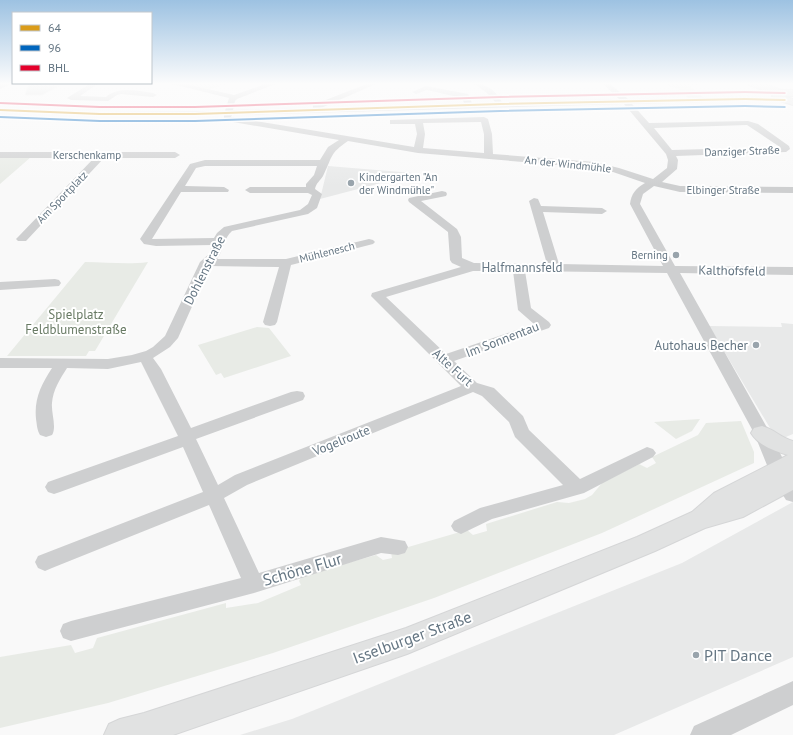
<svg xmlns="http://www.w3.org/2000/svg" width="793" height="735" font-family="'PT Sans',sans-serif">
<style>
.built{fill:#e8e9e9}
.green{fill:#e8ebe6}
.building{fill:#d0d2d3;stroke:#e8e8e8}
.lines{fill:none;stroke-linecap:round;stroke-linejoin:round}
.major-casing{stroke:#d5d6d7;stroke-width:2}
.minor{fill:#cecfd0;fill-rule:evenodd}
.major{fill:#e1e2e2;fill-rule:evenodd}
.bus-1-casing{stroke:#fff;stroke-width:3}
.bus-2-casing{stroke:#fff;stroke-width:3}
.bus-3-casing{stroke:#fff;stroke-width:3}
.bus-1{fill:#da9c1a;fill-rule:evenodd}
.bus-2{fill:#0065bd;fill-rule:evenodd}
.bus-3{fill:#e4002b;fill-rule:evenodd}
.poi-dot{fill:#99a4ac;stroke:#fff;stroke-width:1.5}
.labels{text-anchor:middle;stroke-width:4;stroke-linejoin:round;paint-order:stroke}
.far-street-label{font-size:11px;fill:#657683;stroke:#fff}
.far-poi-label{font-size:11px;fill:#657683;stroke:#fff;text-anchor:start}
.street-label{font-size:13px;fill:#657683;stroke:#fff}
.park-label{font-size:13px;fill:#687a64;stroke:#fff}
.poi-label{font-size:13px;fill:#657683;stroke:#fff;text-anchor:end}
.near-street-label{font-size:16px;fill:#657683;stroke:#fff}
.near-poi-label{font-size:16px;fill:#657683;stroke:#fff;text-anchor:start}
</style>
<rect width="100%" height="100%" fill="#f9f9f9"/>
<!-- built -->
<path class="built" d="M328,166L413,173L415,174L320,199Z
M781,323L793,324V434L781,439L773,433L709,326L782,327Z
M793,502V657L614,735H240L292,719L682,563Z"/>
<!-- green -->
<path class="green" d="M175,83H228L208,90Z
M666,83H696L698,85H688L704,98L689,99L677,88L670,87Z
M0,156L31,157L0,184Z
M85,262C107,262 127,265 148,262L95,351H89L86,356H7Z
M257,327L269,328L291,356L224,378L221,373L216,375L198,345Z
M700,419L692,431L676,439L654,422Z
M741,421L754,452V463L602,533L434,598L273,653L108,703L0,728V657L71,645L75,653L93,648L97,638L226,603V608L258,603L301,585L299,581L302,576L376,555L383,560L392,558L391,552L467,530L473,535L487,531L486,524L557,502L569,503L585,499L592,495L602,483L639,464L647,468L656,463L652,457L698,435L706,423Z"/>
<!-- building -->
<path class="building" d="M28,85L59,86L42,95H25Z"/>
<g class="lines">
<!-- major casing -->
<g class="major-casing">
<path id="major" d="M748,83H761L781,90H793V96H783L793,99V105L777,100L772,96L774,94L749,85Z
M762,426C774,429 781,438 793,441V490L743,517L705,528L655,551L407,654L173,735H104L109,724L120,719L144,713L406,628L637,537L692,512L714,493L788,455C774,451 759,446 751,433L754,428Z"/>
</g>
<!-- minor -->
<path class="minor" d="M4,83H14L0,89V85Z
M91,83H99L80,96L106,97C119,86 137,91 153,93L157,95L153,97L121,94L117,95L108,101L71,100L67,98Z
M168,83H181L234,95L268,83H278L237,99L235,101L233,110L313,108V105L369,83H378L321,108L464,103L462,98L427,90L416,94L412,92L426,86L468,94L472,103L495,102L487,93L473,83C486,83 495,90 502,102L619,99L602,83H609L628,99L745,97L788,98V102H785L745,101L632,104L649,123L748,121L758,124L789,146L790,149L786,152L676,156L678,160L677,169L662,182L680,186L793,187V193L680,192L654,186L643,194L640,204L675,266L793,267V275L680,273L770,433L783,459L786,470L783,475L777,477L771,475L754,433L667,273L525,271L531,308L549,322L551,325L549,328L454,361L477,383L494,388L523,416L529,430L580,479L647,447L653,449L656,453L653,457L584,493L492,519L461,534L454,531L451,526L454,521L480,508L563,485L515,437L509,422L482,396L473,392L247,485L224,498L259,573L381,537L405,541L408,547L405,553L398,555L381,553L254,593L71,641L63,638L60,631L63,624L71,621L241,578L209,505L52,568L45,571L38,568L35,562L38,556L203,492L183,447L60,492L54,494L48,492L45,487L48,482L178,436L141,362L108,369L67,368C60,379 53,390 52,403C51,413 57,427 52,435L46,437L40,435C37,430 37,425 36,419C34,399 41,385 52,368H0V358L108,359L132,355L146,351L153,347L165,336L200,262L209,254L212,245L156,246L144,244L140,239L190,164L205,160H320L328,147L339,140L233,122L224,120V115L100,116L0,112V108L100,112L225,111L229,98ZM624,104L666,154L668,160L667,168L653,179L619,168L594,162L493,154L492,134L488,119L484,117L390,120V124H415L417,134L414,147L231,117L232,115ZM481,122L484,134V153L423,148L425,134L423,123ZM747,125L780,147L672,150L654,128ZM348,141L418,153L594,168L613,172L645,183C636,188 631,194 630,204L663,266L559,264L543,212L602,214L607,211L602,208L541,206L538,199L534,198L529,201L547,264L474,263L462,258L461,237L457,229L421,201L446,196L447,194L446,192L442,191L409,198L408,200L409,202L448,232L450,260L452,263L461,267L372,293L371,296L461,386L235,475L218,485L196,439L303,400L305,396L303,392L297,391L291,392L191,428L161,369L153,358L170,347L178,338L210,266L279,267L263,322L265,325L270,326L275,325L277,322L291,265L373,244L375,242L373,240L369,239L286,259H217C224,250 223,239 232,231L308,214L317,208L322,194L315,189C316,183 320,181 323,176C333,156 329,154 348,141ZM205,166H317L314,175L306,184V187H250L245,190L250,193H308L312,195L308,204L300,210L224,227L217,233L214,238L152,239L181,192H228L229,190L224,187L185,186L196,168ZM473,271H513L518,310L534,324L446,354L386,297Z
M0,152H175L180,155L175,158H104L26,241H18L16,239L18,237L94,158H0Z
M55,279L59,280L61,283L59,286L0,290V282Z
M785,477L793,481V502L786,500L776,484L779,479Z
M793,681V705L731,735H690L694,726Z"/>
<!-- major -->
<use href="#major" class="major"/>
<!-- bus-1 casing -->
<g class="bus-1-casing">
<path id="bus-1" d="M745,98L785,99L786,100L785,101L745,100L500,105L195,115H100L0,111V109L100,113H195L500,103Z"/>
</g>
<!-- bus-2 casing -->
<g class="bus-2-casing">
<path id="bus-2" d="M745,105L785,106L786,107L785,108L745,107L500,112L195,122H100L0,118V116L100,120H195L500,110Z"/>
</g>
<!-- bus-3 casing -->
<g class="bus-3-casing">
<path id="bus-3" d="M745,91L785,92L786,93L785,94L745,93L500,98L195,108H100L0,104V102L100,106H195L500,96Z"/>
</g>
<!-- bus-1 -->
<use href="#bus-1" class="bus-1"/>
<!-- bus-2 -->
<use href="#bus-2" class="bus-2"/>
<!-- bus-3 -->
<use href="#bus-3" class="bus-3"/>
</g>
<!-- sky -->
<linearGradient id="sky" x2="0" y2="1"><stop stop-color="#9dc2e2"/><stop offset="0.45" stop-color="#fcfcfc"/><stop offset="1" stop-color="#fcfcfc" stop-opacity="0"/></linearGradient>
<rect width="793" height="186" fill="url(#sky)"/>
<!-- markers -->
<g class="poi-dot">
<circle cx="351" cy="183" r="4"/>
<circle cx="676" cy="255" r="4"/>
<circle cx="756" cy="345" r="4"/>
<circle cx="696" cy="655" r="4"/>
</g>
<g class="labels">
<!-- far-street labels -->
<g class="far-street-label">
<text transform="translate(742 151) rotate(-2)" y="4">Danziger Straße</text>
<text x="87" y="159">Kerschenkamp</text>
<text transform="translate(568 164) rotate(6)" y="4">An der Windmühle</text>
<text x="723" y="194">Elbinger Straße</text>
<text transform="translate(62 197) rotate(-46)" y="4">Am Sportplatz</text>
<text transform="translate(327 252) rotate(-14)" y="4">Mühlenesch</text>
</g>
<!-- far-poi labels -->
<g class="far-poi-label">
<text x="359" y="181">Kindergarten "An<tspan x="359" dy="13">der Windmühle"</tspan></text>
<text x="668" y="259" text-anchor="end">Berning</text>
</g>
<!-- street labels -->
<g class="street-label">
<text x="522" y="272">Halfmannsfeld</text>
<text transform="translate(204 270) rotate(-63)" y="5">Dohlenstraße</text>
<text transform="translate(732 270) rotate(1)" y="5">Kalthofsfeld</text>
<text transform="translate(502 339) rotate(-21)" y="5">Im Sonnentau</text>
<text transform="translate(453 367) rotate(42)" y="5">Alte Furt</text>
<text transform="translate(341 440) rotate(-22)" y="5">Vogelroute</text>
</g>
<!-- park labels -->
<g class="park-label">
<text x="76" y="319">Spielplatz<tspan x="76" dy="15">Feldblumenstraße</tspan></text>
</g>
<!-- poi labels -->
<g class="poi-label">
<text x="748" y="350">Autohaus Becher</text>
</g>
<!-- near-street labels -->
<g class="near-street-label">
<text transform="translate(302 569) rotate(-16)" y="6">Schöne Flur</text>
<text transform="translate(412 637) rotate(-20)" y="6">Isselburger Straße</text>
</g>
<!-- near-poi labels -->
<g class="near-poi-label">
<text x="704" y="661">PIT Dance</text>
</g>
</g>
<!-- legend -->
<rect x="12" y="12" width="140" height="72" fill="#ffffff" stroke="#c1c8cd"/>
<rect x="20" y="25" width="20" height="6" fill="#da9c1a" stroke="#c1c8cd"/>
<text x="48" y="32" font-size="12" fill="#657683">64</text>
<rect x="20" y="45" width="20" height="6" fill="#0065bd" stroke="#c1c8cd"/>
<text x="48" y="52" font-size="12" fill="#657683">96</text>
<rect x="20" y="65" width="20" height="6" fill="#e4002b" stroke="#c1c8cd"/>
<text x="48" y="72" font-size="12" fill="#657683">BHL</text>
</svg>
